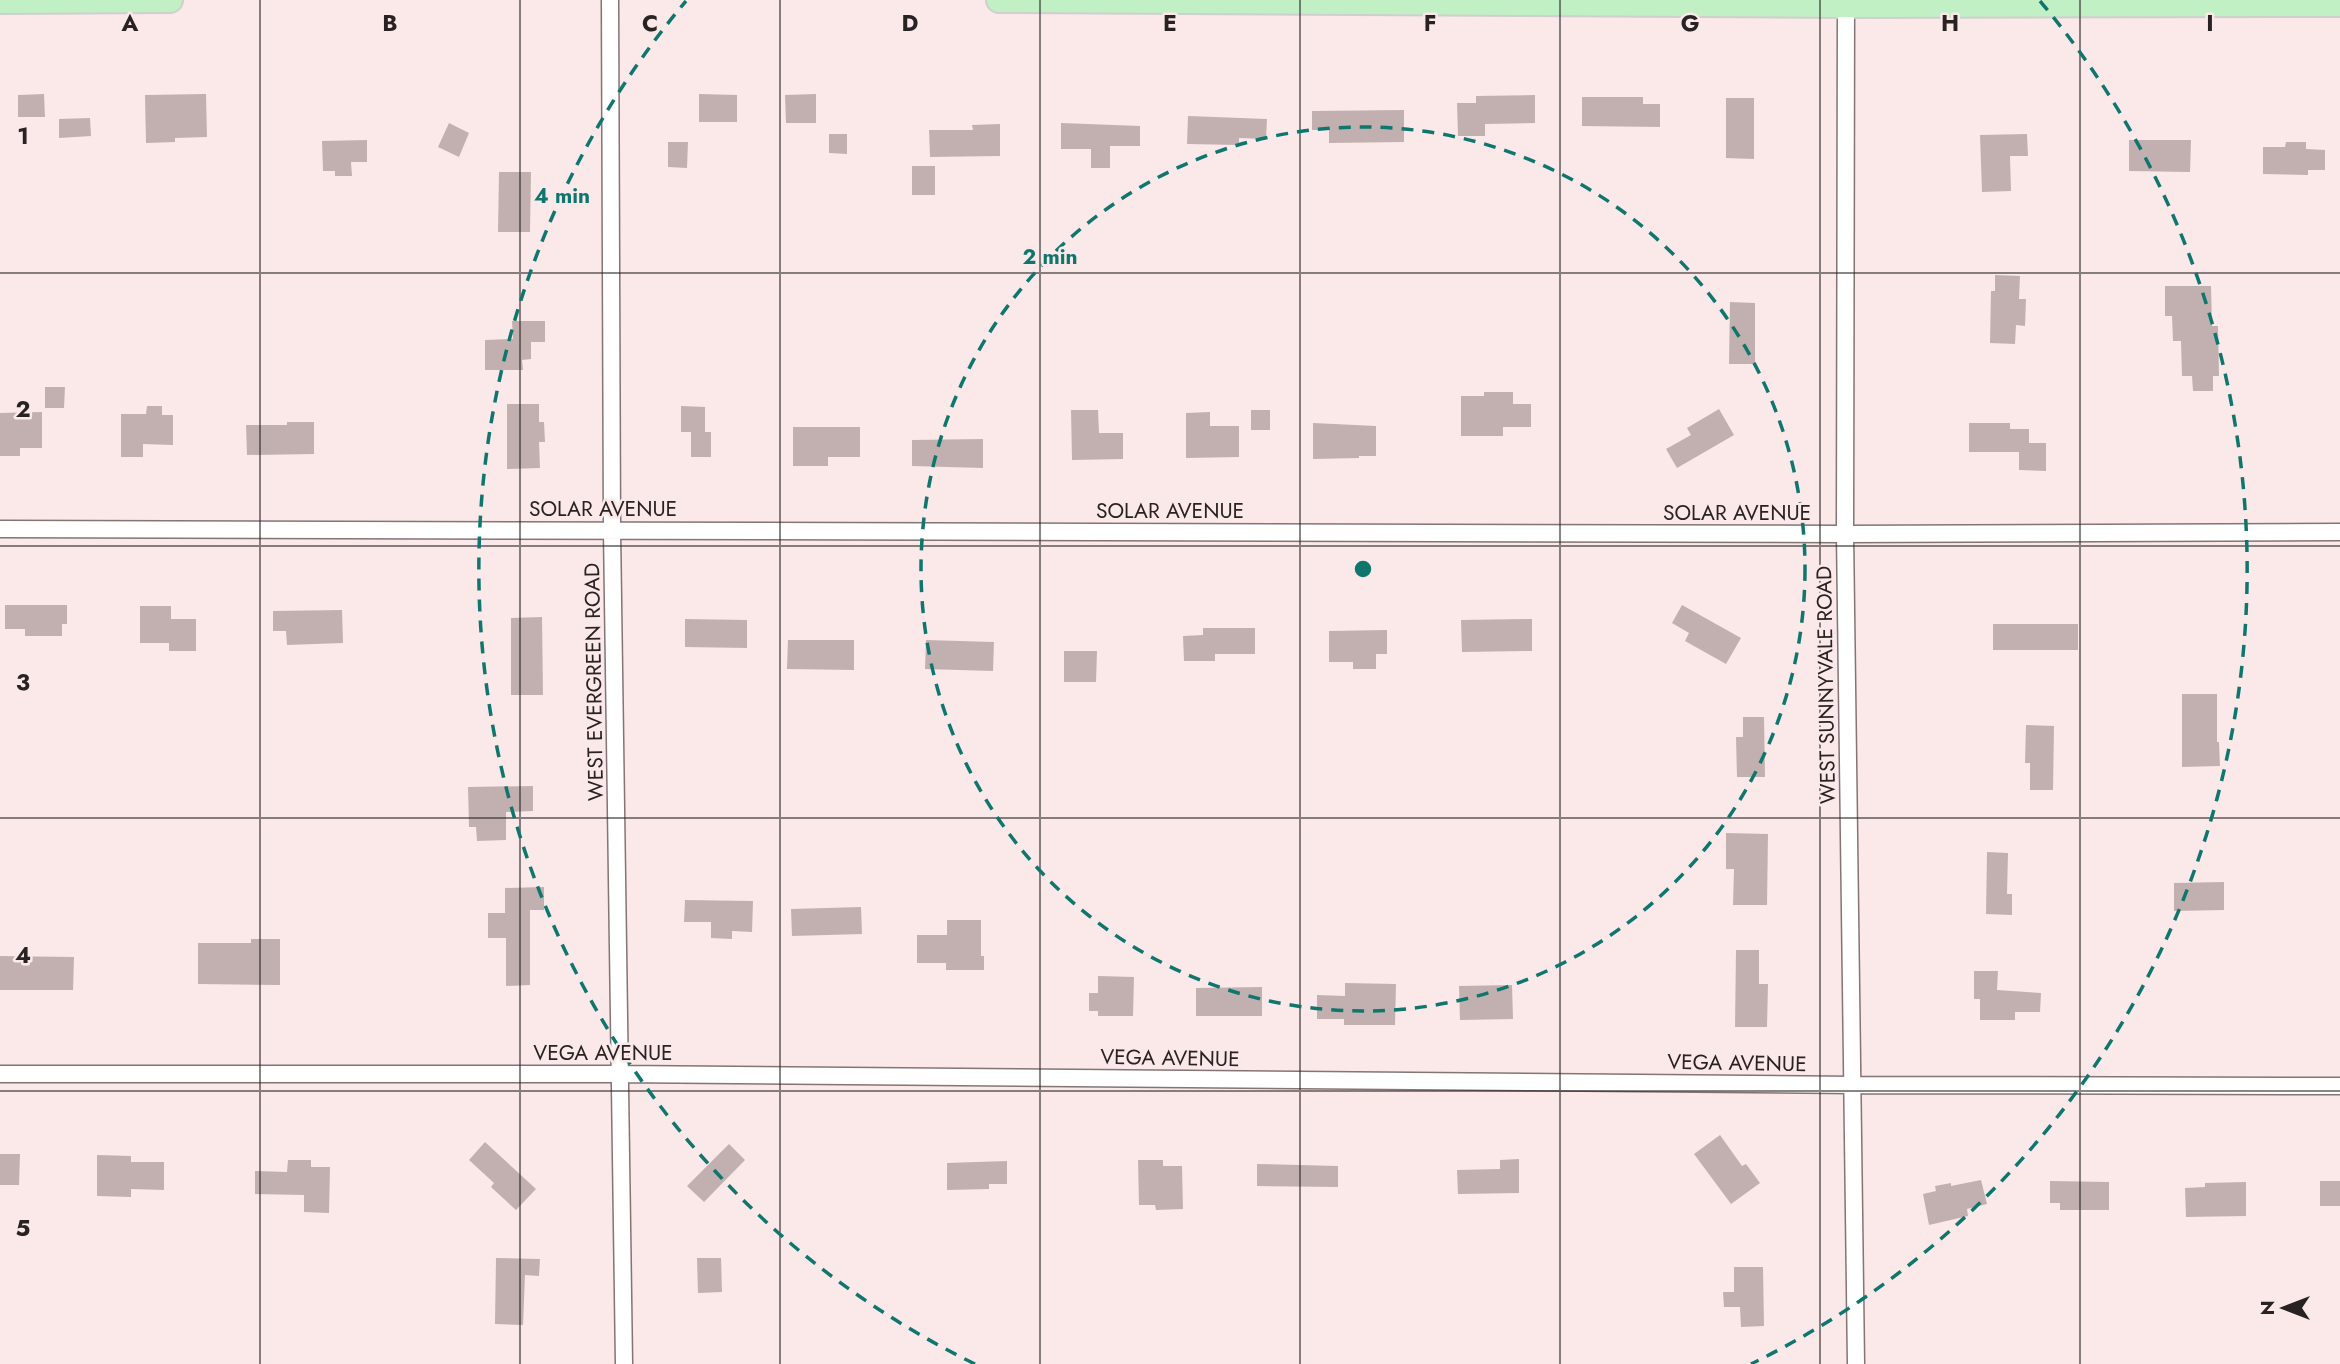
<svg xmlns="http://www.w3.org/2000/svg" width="2340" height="1364" font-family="Jost,sans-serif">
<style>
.building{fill:#c2b0b0}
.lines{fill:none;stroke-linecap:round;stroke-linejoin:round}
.minor-casing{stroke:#847474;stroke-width:19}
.primary-casing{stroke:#d0cece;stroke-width:28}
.minor{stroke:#fff;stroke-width:16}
.primary{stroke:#c1f0c5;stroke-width:24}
.grid{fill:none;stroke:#282222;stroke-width:2;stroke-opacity:0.55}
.ring{fill:none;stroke:#0f766e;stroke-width:3.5;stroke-dasharray:12 9}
.labels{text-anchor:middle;stroke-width:5;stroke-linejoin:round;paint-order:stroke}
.street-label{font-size:21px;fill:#282222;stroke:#fbe8e8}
.grid-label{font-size:23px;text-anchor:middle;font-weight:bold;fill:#282222;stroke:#fbe8e8;stroke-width:5;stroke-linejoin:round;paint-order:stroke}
.centre{fill:#0f766e;stroke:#fbe8e8;stroke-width:3.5}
.ring-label{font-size:21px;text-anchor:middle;font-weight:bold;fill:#0f766e;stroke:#fbe8e8;stroke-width:5;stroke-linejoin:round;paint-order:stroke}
</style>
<rect width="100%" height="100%" fill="#fbe8e8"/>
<!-- building -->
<path class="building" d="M44,94L45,117H18V95Z
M206,94L207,137L175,138V142L146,143L145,95Z
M699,94L737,95V122H699Z
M816,94V123H786L785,95Z
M1535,95V123L1485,124V136H1458L1457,103H1476V96Z
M1582,97H1643V104H1660V127L1582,126Z
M1726,98H1754V159L1726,158Z
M1404,110V142L1329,143V130H1312V111Z
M1188,116L1267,119L1266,139L1239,138V145L1187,144Z
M90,118L91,136L59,138V119Z
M449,123L469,133L459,157L438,147Z
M1061,123L1140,126V146H1110V168H1091V149H1061Z
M1000,124V156L930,157L929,130H973L972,125Z
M829,134H847V154L829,153Z
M2027,134L2028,156H2010L2011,191L1982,192L1980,135Z
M367,140V162H351L352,176H335V171H323L322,141Z
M2129,140H2191L2190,172L2129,171Z
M668,142H688L687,168L668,167Z
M2286,142H2306V149L2325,150V170H2308V175L2263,174V147H2285Z
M912,166H935V195H912Z
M499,172H531L530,232H498Z
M1995,275L2020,276L2019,299H2026L2025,326L2016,325L2015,344L1990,343L1991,291H1995Z
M2165,286H2211L2212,326H2218L2219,376H2213V391H2193L2192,376H2182L2181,341H2173L2172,316H2165Z
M1730,302L1755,303V364H1729Z
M512,321H545V342H531V359L522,360L523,370H485V340L513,339Z
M45,387H65L64,408H45Z
M1484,392H1513V404H1531V427H1503V436H1461V396H1484Z
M507,404H539V422H544L545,442H539L540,468L507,469Z
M147,406H162V415H173V445L143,444V457H121V414H146Z
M681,406L705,407V432H711V457H691V432H681Z
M1719,409L1734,435L1677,468L1666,449L1691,435L1687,428Z
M1071,410H1098L1099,433H1123V459L1072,460Z
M1251,410H1270V430H1251Z
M42,412V448H20V456H0V413Z
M1210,412V426H1239V457L1186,458V413Z
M287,422H314V454L247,455L246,425H287Z
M1313,423L1376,426V456H1359V458L1313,459Z
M1969,423H2010V429H2029V443H2046V471L2019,470V452H1969Z
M793,427H860V457H828V466H793Z
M983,439V468L912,466V440Z
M5,605H67V624H62V636H25V629H5Z
M1682,605L1741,638L1726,664L1685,641L1689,633L1672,623Z
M140,606H171V619H196V651H169V643H140Z
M342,610L343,643L287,645L286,631H273V611Z
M542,617L543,695H511V618Z
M685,619L747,620V648L685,647Z
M1532,619V651L1462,652L1461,620Z
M1993,624H2078V650H1993Z
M1203,628H1255V654H1215V661H1184L1183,636L1203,635Z
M1387,630V654H1376V669H1353V662H1329V631Z
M788,640H854V670L787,669Z
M926,640L994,642L993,671L925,669Z
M1064,651H1097L1096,682H1064Z
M2182,694H2217V742H2219L2220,766L2182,767Z
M1743,717H1764L1765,777H1737L1736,737H1743Z
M2026,725L2054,726L2053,790H2030V763H2025Z
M533,786V811L506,812V840L477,841L476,827H469L468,787Z
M1726,833L1768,834L1767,905H1733L1734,869H1726Z
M1987,852L2008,853L2007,894H2012V915L1986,914Z
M2224,882V910L2174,911V883Z
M544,887V910H530V985L506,986V938H488V913H505V888Z
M685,900L753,901L752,932L732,931V939L711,938V922H684Z
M861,907L862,934L792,936L791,909Z
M947,920H981V956H984V970H946V963H917V935H947Z
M251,939H280V985L198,984V943H251Z
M1736,950H1759V984H1768L1767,1027H1735Z
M0,956L74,957L73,990H0Z
M1974,971H1998L1997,990L2041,993L2040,1012H2015V1020H1980V999H1974Z
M1098,976L1134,977L1133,1016H1098V1011H1089V993H1098Z
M1345,983L1396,984L1395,1025H1344V1019H1317V995L1345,996Z
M1512,985L1513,1019L1460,1020L1459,986Z
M1262,987V1016H1196V988Z
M1720,1135L1742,1166L1746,1164L1760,1183L1731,1204L1694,1154Z
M485,1142L536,1189L516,1210L491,1187L494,1183L469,1160Z
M729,1144L745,1160L704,1202L687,1186Z
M0,1154H20L19,1185H0Z
M97,1155L131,1156V1162H164V1190L131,1189V1197L97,1196Z
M1519,1159V1193L1458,1194L1457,1170L1500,1169V1160Z
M288,1160H311V1167H330L329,1213L304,1212V1195L255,1194V1171L287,1172Z
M1138,1160H1163V1166H1182L1183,1209L1156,1210L1155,1205H1139Z
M1007,1161V1184H989V1189L947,1190V1163Z
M1257,1164L1338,1166V1187L1257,1186Z
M1981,1180L1987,1204L1967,1209L1968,1216L1929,1225L1923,1194L1936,1191L1935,1186L1951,1183V1186Z
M2050,1181L2109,1182V1210H2060V1203H2050Z
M2320,1181H2340V1206H2320Z
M2246,1182V1216L2186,1217L2185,1188L2205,1187V1183Z
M496,1258L540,1259L539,1276L525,1275L523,1325L495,1324Z
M697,1258H721L722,1292L698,1293Z
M1734,1267H1763L1764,1326L1741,1327L1740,1307H1724L1723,1292H1734Z"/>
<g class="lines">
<!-- minor casing -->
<g class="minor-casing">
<path id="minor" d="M610,0L612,530L624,1364
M1846,5L1845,534L1856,1364
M0,529L1845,534L2340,532
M0,1074H620L1853,1085L2340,1086"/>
</g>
<!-- primary casing -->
<g class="primary-casing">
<path id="primary" d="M999,0L1846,5L2340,4
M0,1L170,0"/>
</g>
<!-- minor -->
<use href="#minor" class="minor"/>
<!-- primary -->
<use href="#primary" class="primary"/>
</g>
<!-- grid -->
<path class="grid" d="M260,0V1364M520,0V1364M780,0V1364M1040,0V1364M1300,0V1364M1560,0V1364M1820,0V1364M2080,0V1364M0,273H2340M0,546H2340M0,818H2340M0,1091H2340"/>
<!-- distance rings -->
<g class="ring">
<circle cx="1363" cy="569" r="442"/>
<path d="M975 1364A884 884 0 0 1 686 1M2040 1A884 884 0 0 1 1751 1364"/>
</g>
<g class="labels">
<!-- street labels -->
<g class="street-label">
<text x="603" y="516">SOLAR AVENUE</text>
<text x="1170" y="518">SOLAR AVENUE</text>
<text x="1737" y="520">SOLAR AVENUE</text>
<text transform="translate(594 682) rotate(-91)" y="7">WEST EVERGREEN ROAD</text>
<text transform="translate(1826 685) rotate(-91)" y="7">WEST SUNNYVALE ROAD</text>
<text x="603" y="1060">VEGA AVENUE</text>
<text transform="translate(1170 1058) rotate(1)" y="7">VEGA AVENUE</text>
<text transform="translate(1737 1063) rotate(1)" y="7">VEGA AVENUE</text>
</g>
</g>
<g class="grid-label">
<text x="130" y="31">A</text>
<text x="390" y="31">B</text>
<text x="650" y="31">C</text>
<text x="910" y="31">D</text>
<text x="1170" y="31">E</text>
<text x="1430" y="31">F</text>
<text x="1690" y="31">G</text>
<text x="1950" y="31">H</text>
<text x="2210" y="31">I</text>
<text x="23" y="144">1</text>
<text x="23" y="417">2</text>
<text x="23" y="690">3</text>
<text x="23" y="963">4</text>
<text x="23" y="1236">5</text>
</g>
<circle cx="1363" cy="569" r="10" class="centre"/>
<g class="ring-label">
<text x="562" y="203">4 min</text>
<text x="1050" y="264">2 min</text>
</g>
<!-- north arrow -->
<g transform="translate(2284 1308) rotate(270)" stroke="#fbe8e8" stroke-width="5" paint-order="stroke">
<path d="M0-5L12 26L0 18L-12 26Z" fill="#282222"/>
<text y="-10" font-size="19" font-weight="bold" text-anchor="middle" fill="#282222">N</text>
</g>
</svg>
